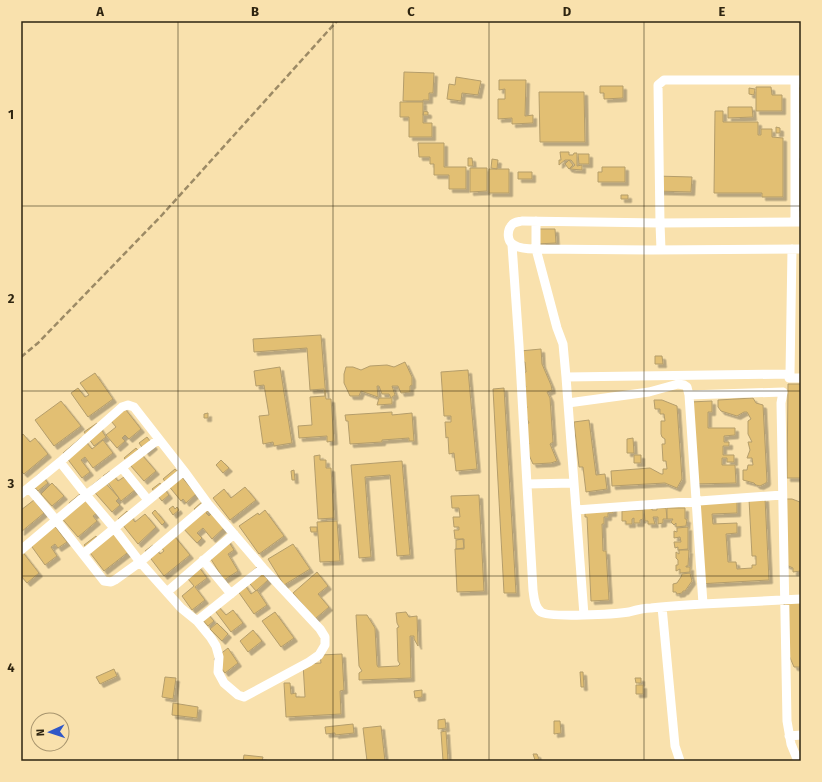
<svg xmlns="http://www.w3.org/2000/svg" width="822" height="782" font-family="'Fira Sans',sans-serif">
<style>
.building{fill:#e2bf73;stroke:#b49d6b;filter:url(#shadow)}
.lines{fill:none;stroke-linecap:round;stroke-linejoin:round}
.minor{stroke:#fff;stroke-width:9}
.rail{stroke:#9c8a65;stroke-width:2.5;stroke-dasharray:6 3;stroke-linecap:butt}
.grid{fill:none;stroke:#2e2410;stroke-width:1;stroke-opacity:0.55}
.neatline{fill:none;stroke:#2e2410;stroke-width:1.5}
.grid-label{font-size:13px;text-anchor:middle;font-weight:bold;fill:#2e2410}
</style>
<defs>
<filter id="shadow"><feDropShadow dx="3.5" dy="3.5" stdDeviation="0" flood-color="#0004"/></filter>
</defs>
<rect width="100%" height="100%" fill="#f9e1ad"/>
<!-- building -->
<path class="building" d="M404,72L434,73L433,93H429V100H423V101H403Z
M456,77L481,81L478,95L462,93L461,101L447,99L449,84L455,85Z
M499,80H526L525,116L533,115V123L512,124V118L498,119V99H505V89L499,90Z
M600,86H623V98L604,99V93H600Z
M756,87H771L772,95H782V111H756Z
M749,88L755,89L754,95L749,94Z
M797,88H801V112H798Z
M539,92H584L585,142H540Z
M400,102H423V123H432V137H409V117H400Z
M728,107H752L753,117L728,118Z
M424,111L428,112V115H423Z
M715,111H723V122H758V135H761V129H772V137L783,138V197H762V193H714Z
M776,127L780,128V133H776Z
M418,143H444V167H466V189H449V175H434V164H430V157H419Z
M560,152H569V155H573L574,153H577V166L582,165V170L570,169L575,165L571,160H565L559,165V160H561Z
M578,154H589V164H579Z
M468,158H472L473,166H468Z
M492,159L498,160L497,169L491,168Z
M793,159H801V207H795Z
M569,160L573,165L569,169L565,164Z
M602,167H625V182H598V172H602Z
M470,168H487V191L470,192Z
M489,169H509V193H489Z
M518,172H532V179H518Z
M656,176L692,177L691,192L656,191Z
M621,195H628V199H621Z
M536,229H555L556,243L536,244Z
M321,335L326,399H331L334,441L327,442V436L299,438L298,426L312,425L310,397L325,396L324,389L310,390L307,348L254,352L253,339Z
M541,349L542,364L551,385L552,390L547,392L550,398L553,442L550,444L557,461L551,463L533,464L525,446L529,444L524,431V424L529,423L523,410L527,408L523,389L526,387L521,374L526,372L525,362H521L520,351Z
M655,356H662L663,364H655Z
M405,362L412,377V385L410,386V392L401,393L398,386H392L395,395L392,397V404L377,405L379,398H391L389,394H382L379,386H377L378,397L361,391L359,396H350L344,383V374L346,367H353L361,370L370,366L387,365L394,367Z
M280,367L292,443L274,446L273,442L263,444L259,416L269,415L264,385L256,386L254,371Z
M468,370L477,469L456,471L454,453L449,454L448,437L446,438L445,422H451V416H444L441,372Z
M95,373L113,399L88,417L71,393L78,388L85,397L89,395L80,383Z
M788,384H801V478H787Z
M504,388L516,593H504L493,389Z
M753,398L756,403L763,405L767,481L766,483L760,486L756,485L754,483L743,480V470H747L748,465H753L752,458H747L750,450L748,442H752L748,434V421L751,419L747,412H744L737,416L721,411L718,407V400Z
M654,400H662L677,406L682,479L677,488L665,483L612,486L611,471L650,468L661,474H663V469H667L666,461H663L662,444H665V439L662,437L661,434V421H665L664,414H660V409H655Z
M61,401L81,426L54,446L35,420Z
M712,401V412H708V428H735V435L724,436V442H729V446H723V455H734V462H727V458H722V465H735L736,483L693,484L690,402Z
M122,405L141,429L129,439L125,435L122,438L125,441L117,448L106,435L116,427L107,416Z
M392,412V415L412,413L414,441H409V438L382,440V442L350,444L348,421H346L345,415Z
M208,413V418H204V414Z
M589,420L596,475L605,474L607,489L586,492L583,467H579L574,422Z
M97,423L106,437L94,446L84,432Z
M23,434L30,442L35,438L48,454L24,474L21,471V436Z
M82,437L92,449L103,440L113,453L93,468L85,457L81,460L90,472L82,478L63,453Z
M147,437L154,446L146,453L139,443Z
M633,438L634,453H627V439Z
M136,448L156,471L144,481L124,458Z
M320,455V460H326V468H331L334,518L318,519L314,456Z
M634,455H641V463H634Z
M221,460L229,468L223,473L216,465Z
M402,461L410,555L397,556L390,475L365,477L371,557L359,558L351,465Z
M175,469L196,494L186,503L183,499L181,501L163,479Z
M294,470L295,480H292L291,471Z
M110,471L118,481L124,477L135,490L121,501L103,476Z
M40,473L48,483L38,491L30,482Z
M101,478L119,498L116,501L120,505L112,512L90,487Z
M52,483L64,496L52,506L41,494Z
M160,483L169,495L162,501L152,489Z
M245,487L256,500L230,520L213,498L224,489L231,498Z
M80,494L97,513L93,516L97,521L78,537L59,515L70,505L69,503Z
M479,495L484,591L457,592L455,549H464V539H455L454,530H459V527H454L453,517H460L459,508H452L451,496Z
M737,498V513L712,514L713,524L737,523V533L726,534L728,562H736L737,569L752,568V565H756V556H752L749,499L765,498L769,580L698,584L694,500Z
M785,499H792L800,502L801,571L793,572V568L784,564Z
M34,500L44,513L21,532V510Z
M203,501L211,509L206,513L209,516L212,513L225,527L212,539L203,528L197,533L202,538L197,543L182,527L200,516L194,509Z
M173,506L175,509L177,507L179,510L173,515L169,509Z
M613,507V513H608V517H604V524H602L603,551H606L609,600L591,601L587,517H585V508Z
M652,508V510H657V508H666L667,519H663V523L658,524V517H653L655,524H648V521H645L644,509Z
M667,508H685V519H687L686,526L676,527V523L674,525L671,522L673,519H667Z
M155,510L165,522L162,525L152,513Z
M265,510L284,536L259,554L239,526L258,513L259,515Z
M643,510V519L640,520V523H634V518L632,519V524H626V521H622V511Z
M127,511L135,522L145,514L156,527L138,544L118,519Z
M51,521L67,542L58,548L55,544L51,547L57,556L45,565L27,540Z
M337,521L340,561L320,562L317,522Z
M310,527H317V532H311Z
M688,527V549L678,550V547L675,548L674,542H681L680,537L674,538V531L677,532V528Z
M110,528L131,550L104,571L84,545L96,536L97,538Z
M171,532L190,555L164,576L145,551L153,545L160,554L164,551L158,543Z
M227,539L234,550L228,554L238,571L224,580L209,556Z
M463,539L464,548L456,549V540Z
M293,544L310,569L284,585L268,559Z
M21,550L39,573L27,583L21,576Z
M679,550H689L688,566H686V567H690V572L680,573V569L676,571V565H678V560L676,558V552L679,554Z
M196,563L207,578L195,587L205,600L192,610L182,596L194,586L183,573Z
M257,567L268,580L256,591L245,578Z
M317,572L328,586L318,594L329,607L315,619L293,593Z
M690,573L692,581L685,591H683L682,593L677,594L676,592H673V584L677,583L681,577L682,574Z
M243,582L251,594L257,590L267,605L254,614L235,587Z
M801,597V667H794L788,653L784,604Z
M217,605L226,615L233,610L243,623L231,632L213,608Z
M275,612L294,638L281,647L262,621Z
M406,612L409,617L417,616L418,646L414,639V636H410L411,678L359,680V673L362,671L359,666L356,615H367L375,628L377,665L378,667L398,666L400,664L398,661L397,628L399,627L397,623L396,613Z
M207,613L214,621L208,626L201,618Z
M217,623L228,634L222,641L210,629Z
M253,630L262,641L248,652L240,641Z
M228,648L238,663L225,673L214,659Z
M342,654L344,690L340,691L341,714L286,717L284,683H290L291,694L296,693V697H305L303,664L321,663L320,655Z
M114,669L117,676L100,684L96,677Z
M580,672H583L584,687H581Z
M165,677L176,678L173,699L162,697Z
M635,678H641V683H636Z
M636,685H643V694H636Z
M422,690V697L415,698L414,691Z
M173,703L198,707L197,718L172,715Z
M445,719L446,728L438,729V720Z
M554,721H560L561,733L554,734Z
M353,724L354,733L335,735V733L326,734L325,727Z
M381,726L385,761H367L363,728Z
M446,731L448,761H443L441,732Z
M533,754H537L539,759L535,760Z
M244,755L263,757L262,761H243Z"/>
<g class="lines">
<!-- minor -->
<path class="minor" d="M795,80V222
M536,221V249L557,328L563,344L566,377L584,615
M801,222L660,223L522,221C518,222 513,222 511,226C507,231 507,242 514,245C520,249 529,249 536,249L651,250L801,249
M512,245L519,345L533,590C534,597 534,607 541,612C549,618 616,614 629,612C636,610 643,608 651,608C668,606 685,605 703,604
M661,250L660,223L658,85L664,80H801
M566,377L790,374L792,249
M789,378H801
M568,403L649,392L678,384L684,385L687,387L689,395
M122,468L148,500
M527,484L574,483
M29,488L56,520L104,581L111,582L115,580L140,562L208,504
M21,494L60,462L122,407L128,405L134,407L184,471L208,504L263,568L320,629L325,637V645L319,655L309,662L244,697L238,695L224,683L218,672L219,657L216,646L211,638L197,621L181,608L140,562L114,528L86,495L60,462
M576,510L782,495
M21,550L86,495L159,439
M83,554L184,471
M203,560L231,594
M167,592L234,534
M662,607L675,746L680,761
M197,621L263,568
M789,736L801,735
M798,761L791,744L787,721L781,403L783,392L689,395L703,604L801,599"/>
<!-- rail -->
<path class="rail" d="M21,357L38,343L162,215L337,21"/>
</g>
<!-- grid -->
<path class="grid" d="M178,21V761M333,21V761M489,21V761M644,21V761M21,206H801M21,391H801M21,576H801"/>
<!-- border -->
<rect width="822" height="782" fill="none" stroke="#f9e1ad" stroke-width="44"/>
<!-- north arrow -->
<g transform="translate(50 732) rotate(267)"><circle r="19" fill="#f9e1ad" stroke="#a8956e"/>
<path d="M0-3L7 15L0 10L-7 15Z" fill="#3057c7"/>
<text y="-6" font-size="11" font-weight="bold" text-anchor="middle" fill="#2e2410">N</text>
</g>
<rect x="22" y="22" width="778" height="738" class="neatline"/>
<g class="grid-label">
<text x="100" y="16">A</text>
<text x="255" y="16">B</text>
<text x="411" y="16">C</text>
<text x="567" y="16">D</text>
<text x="722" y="16">E</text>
<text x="11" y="119">1</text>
<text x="11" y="303">2</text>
<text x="11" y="488">3</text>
<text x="11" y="672">4</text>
</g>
</svg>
